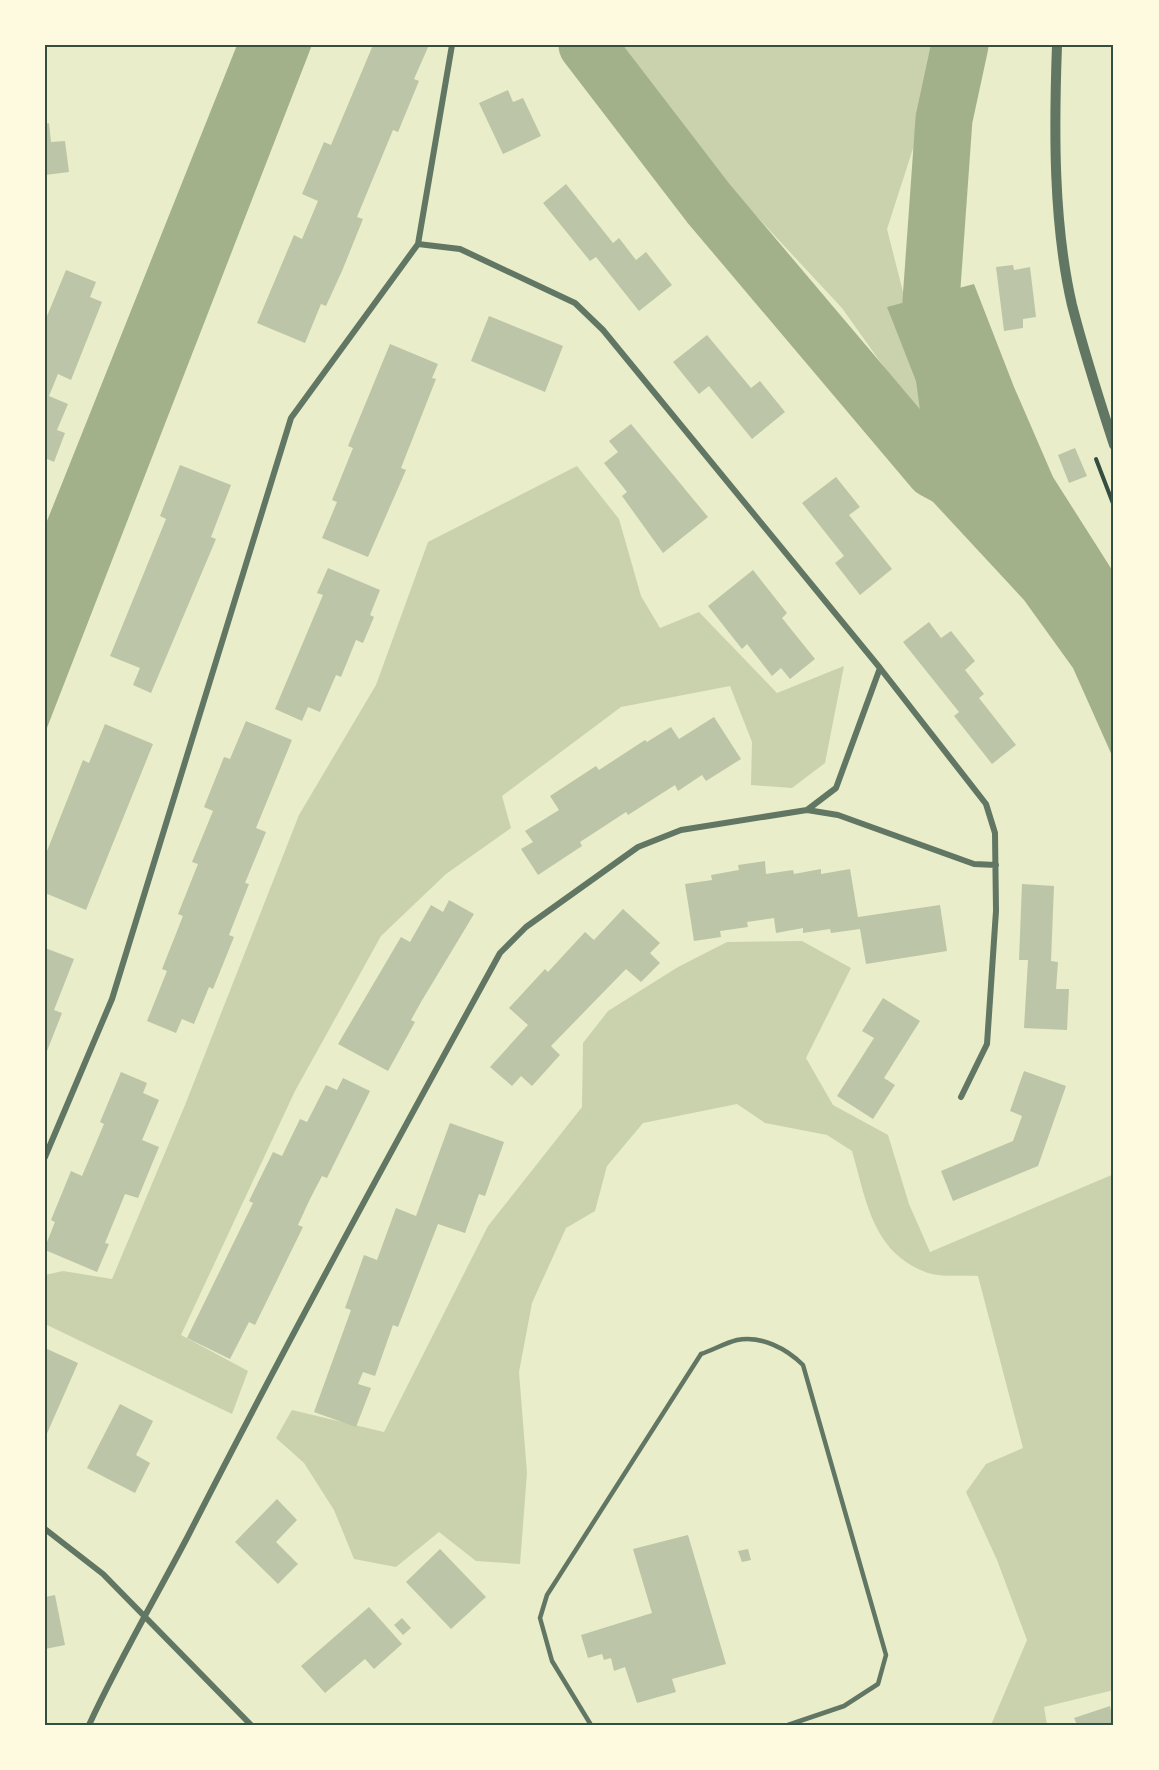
<svg xmlns="http://www.w3.org/2000/svg" width="1159" height="1770" viewBox="0 0 1159 1770" font-family="'Work Sans',sans-serif">
	<style>
		.green { fill: #cad2ad }
		.water { fill: #a3b18a }
		.lines { fill: none; stroke-linecap: round; stroke-linejoin: round }
		.river { stroke: #a3b18a; stroke-width: 57 }
		.building { fill: #bcc5a7 }
		.path { stroke: #344e41; stroke-width: 4 }
		.service { stroke: #617663; stroke-width: 4.5 }
		.minor { stroke: #617663; stroke-width: 6 }
		.tertiary { stroke: #617663; stroke-width: 10 }
		.neatline { fill: none; stroke: #344e41; stroke-width: 2 }
	</style>
	<rect width="100%" height="100%" fill="#e9edc9"/>
	<path class="green" d="M 613,45 L 940,45 L 921,124 L 887,229 L 919,355 L 926,426 L 842,308 L 721,178 L 620,59 Z
		M 577,466 L 619,519 L 641,596 L 660,628 L 699,612 L 777,693 L 844,666 L 825,763 L 792,788 L 751,785 L 752,742 L 730,686 L 621,707 L 502,796 L 511,828 L 446,874 L 381,936 L 295,1091 L 181,1335 L 248,1371 L 232,1414 L 45,1324 L 45,1275 L 63,1271 L 112,1279 L 185,1105 L 299,815 L 376,685 L 428,542 Z
		M 802,941 L 851,968 L 806,1058 L 833,1105 L 888,1135 L 909,1204 L 930,1252 L 1114,1174 L 1114,1690 L 1044,1707 L 1047,1725 L 991,1725 L 1027,1640 L 997,1560 L 966,1492 L 986,1464 L 1023,1448 L 978,1276 C 962,1275 937,1278 923,1271 C 872,1250 866,1199 852,1151 L 827,1135 L 765,1123 L 737,1104 L 643,1123 L 607,1166 L 595,1211 L 566,1228 L 532,1303 L 519,1372 L 527,1473 L 520,1564 L 476,1561 L 439,1532 L 396,1567 L 354,1559 L 334,1510 L 304,1463 L 276,1438 L 292,1410 L 384,1432 L 488,1226 L 582,1107 L 583,1043 L 608,1011 L 678,967 L 727,942 Z"/>
	<path class="water" d="M 237,45 L 312,45 L 45,733 L 45,526 Z
		M 974,284 L 1014,387 L 1053,477 L 1114,573 L 1114,760 L 1073,668 L 1024,600 L 883,448 L 914,420 L 922,425 L 916,381 L 887,307 Z"/>
	<g class="lines">
		<path class="river" d="M 587,45 L 709,204 L 934,470 L 960,484
			M 960,367 L 931,301 L 944,119 L 960,45"/>
	</g>
	<path class="building" d="M 373,45 L 429,45 L 414,79 L 419,81 L 398,132 L 393,130 L 357,217 L 363,219 L 342,271 L 326,306 L 321,304 L 305,343 L 257,323 L 294,235 L 302,239 L 318,201 L 302,194 L 324,142 L 331,145 Z
		M 508,90 L 513,102 L 523,98 L 541,136 L 503,154 L 479,103 Z
		M 49,123 L 51,142 L 65,141 L 69,172 L 45,175 L 45,124 Z
		M 566,184 L 613,243 L 619,238 L 636,260 L 646,252 L 672,285 L 639,311 L 596,257 L 590,261 L 543,203 Z
		M 1013,265 L 1014,270 L 1030,267 L 1036,317 L 1023,319 L 1023,328 L 1004,331 L 996,267 Z
		M 66,270 L 96,282 L 90,297 L 102,302 L 71,380 L 58,374 L 49,396 L 68,404 L 57,430 L 65,433 L 54,462 L 45,458 L 45,321 Z
		M 489,316 L 563,346 L 545,392 L 471,361 Z
		M 707,335 L 751,388 L 760,381 L 785,412 L 752,439 L 709,386 L 699,394 L 673,362 Z
		M 390,344 L 438,364 L 432,378 L 436,379 L 401,468 L 406,470 L 368,557 L 322,538 L 337,502 L 332,500 L 353,448 L 348,446 Z
		M 631,424 L 708,517 L 663,553 L 622,496 L 627,492 L 604,463 L 618,452 L 609,441 Z
		M 1075,448 L 1087,476 L 1069,483 L 1058,455 Z
		M 180,465 L 231,485 L 211,537 L 216,539 L 151,693 L 133,685 L 140,668 L 110,656 L 166,519 L 160,516 Z
		M 836,477 L 860,507 L 849,515 L 892,569 L 860,595 L 835,563 L 844,556 L 802,503 Z
		M 328,568 L 380,590 L 370,615 L 374,617 L 363,643 L 356,640 L 341,677 L 336,675 L 320,712 L 308,707 L 302,721 L 275,709 L 323,595 L 317,593 Z
		M 753,570 L 787,613 L 782,618 L 815,659 L 790,679 L 781,668 L 772,676 L 747,644 L 742,649 L 708,606 Z
		M 929,622 L 941,638 L 951,631 L 975,661 L 965,670 L 984,694 L 979,698 L 1016,745 L 992,764 L 954,716 L 959,712 L 903,642 Z
		M 714,717 L 741,759 L 706,781 L 702,775 L 678,791 L 675,785 L 628,815 L 626,812 L 580,842 L 582,846 L 538,875 L 521,849 L 533,842 L 525,831 L 559,810 L 550,796 L 596,766 L 599,770 L 645,740 L 647,742 L 671,727 L 679,739 Z
		M 246,721 L 292,740 L 256,828 L 266,832 L 245,883 L 249,884 L 229,935 L 234,937 L 213,989 L 209,987 L 194,1024 L 182,1019 L 176,1033 L 147,1021 L 167,971 L 162,969 L 183,916 L 178,914 L 198,864 L 192,862 L 213,811 L 204,807 L 224,757 L 230,759 Z
		M 105,724 L 153,744 L 86,910 L 45,893 L 45,856 L 83,760 L 89,763 Z
		M 765,861 L 766,874 L 793,870 L 794,874 L 821,869 L 821,874 L 850,869 L 858,917 L 940,905 L 947,951 L 866,964 L 860,929 L 831,933 L 830,929 L 803,933 L 803,928 L 776,933 L 774,918 L 747,922 L 748,927 L 720,931 L 721,937 L 694,941 L 685,884 L 712,880 L 711,875 L 739,870 L 738,865 Z
		M 1022,884 L 1054,886 L 1051,961 L 1058,962 L 1056,989 L 1069,989 L 1067,1030 L 1024,1028 L 1028,960 L 1019,960 Z
		M 449,900 L 474,914 L 421,1002 L 411,1020 L 415,1022 L 388,1071 L 338,1044 L 401,937 L 410,942 L 431,905 L 443,912 Z
		M 623,909 L 660,943 L 650,953 L 660,963 L 641,982 L 626,969 L 551,1046 L 560,1055 L 532,1086 L 521,1076 L 512,1086 L 490,1067 L 528,1025 L 509,1008 L 545,969 L 548,972 L 585,932 L 594,940 Z
		M 45,948 L 74,959 L 54,1010 L 62,1013 L 45,1056 Z
		M 883,998 L 920,1021 L 884,1078 L 895,1085 L 873,1119 L 837,1096 L 874,1038 L 862,1031 Z
		M 1024,1071 L 1066,1086 L 1038,1166 L 953,1201 L 941,1171 L 1013,1141 L 1022,1116 L 1010,1111 Z
		M 121,1072 L 147,1083 L 143,1093 L 159,1100 L 142,1140 L 159,1147 L 138,1198 L 125,1194 L 105,1243 L 109,1244 L 97,1272 L 45,1250 L 45,1247 L 55,1222 L 51,1220 L 71,1171 L 82,1176 L 104,1124 L 100,1122 Z
		M 343,1078 L 370,1091 L 327,1178 L 322,1176 L 310,1199 L 298,1225 L 303,1227 L 255,1325 L 249,1322 L 230,1359 L 187,1338 L 253,1203 L 249,1201 L 273,1152 L 282,1156 L 300,1119 L 307,1122 L 326,1085 L 337,1090 Z
		M 450,1123 L 504,1142 L 485,1196 L 479,1194 L 465,1233 L 438,1224 L 398,1327 L 393,1325 L 375,1376 L 363,1372 L 358,1384 L 371,1388 L 356,1427 L 314,1412 L 351,1310 L 345,1308 L 364,1255 L 377,1260 L 396,1208 L 416,1216 Z
		M 45,1348 L 78,1363 L 45,1438 Z
		M 120,1404 L 153,1421 L 136,1455 L 150,1463 L 135,1493 L 87,1468 Z
		M 277,1499 L 297,1520 L 276,1542 L 298,1564 L 278,1584 L 235,1542 Z
		M 688,1535 L 726,1664 L 672,1679 L 676,1692 L 637,1703 L 625,1667 L 614,1671 L 611,1658 L 604,1660 L 602,1654 L 588,1658 L 581,1635 L 652,1613 L 633,1549 Z
		M 440,1549 L 486,1597 L 451,1629 L 406,1582 Z
		M 748,1549 L 751,1560 L 742,1562 L 738,1551 Z
		M 55,1595 L 65,1645 L 45,1649 L 45,1597 Z
		M 369,1607 L 402,1644 L 374,1669 L 365,1659 L 325,1693 L 301,1666 Z
		M 402,1618 L 411,1628 L 403,1635 L 394,1625 Z
		M 1110,1706 L 1114,1725 L 1077,1725 L 1074,1718 Z"/>
	<g class="lines">
		<path class="path" d="M 1096,459 L 1114,506"/>
		<path class="service" d="M 591,1725 L 552,1661 L 540,1618 L 547,1595 L 701,1354 C 713,1350 725,1343 737,1340 C 761,1335 787,1349 803,1365 L 886,1655 L 878,1684 L 844,1706 L 788,1725"/>
		<path class="minor" d="M 418,244 L 460,249 L 575,303 L 603,330 L 880,668 L 986,804 L 995,833 L 996,911 L 987,1044 L 961,1097
			M 807,810 L 836,788 L 880,668
			M 45,1157 L 112,999 L 291,418 L 418,244 L 452,45
			M 45,1529 L 103,1574 L 251,1725
			M 89,1725 C 119,1660 155,1599 188,1536 C 288,1340 394,1146 500,953 L 526,927 L 638,847 L 681,830 L 807,810 L 838,815 L 974,864 L 996,865"/>
		<path class="tertiary" d="M 1057,45 C 1054,128 1053,223 1072,305 C 1084,352 1099,399 1114,445"/>
	</g>
	<rect width="1159" height="1770" fill="none" stroke="#fefae0" stroke-width="93"/>
	<rect x="46" y="46" width="1066" height="1678" class="neatline"/>
</svg>
